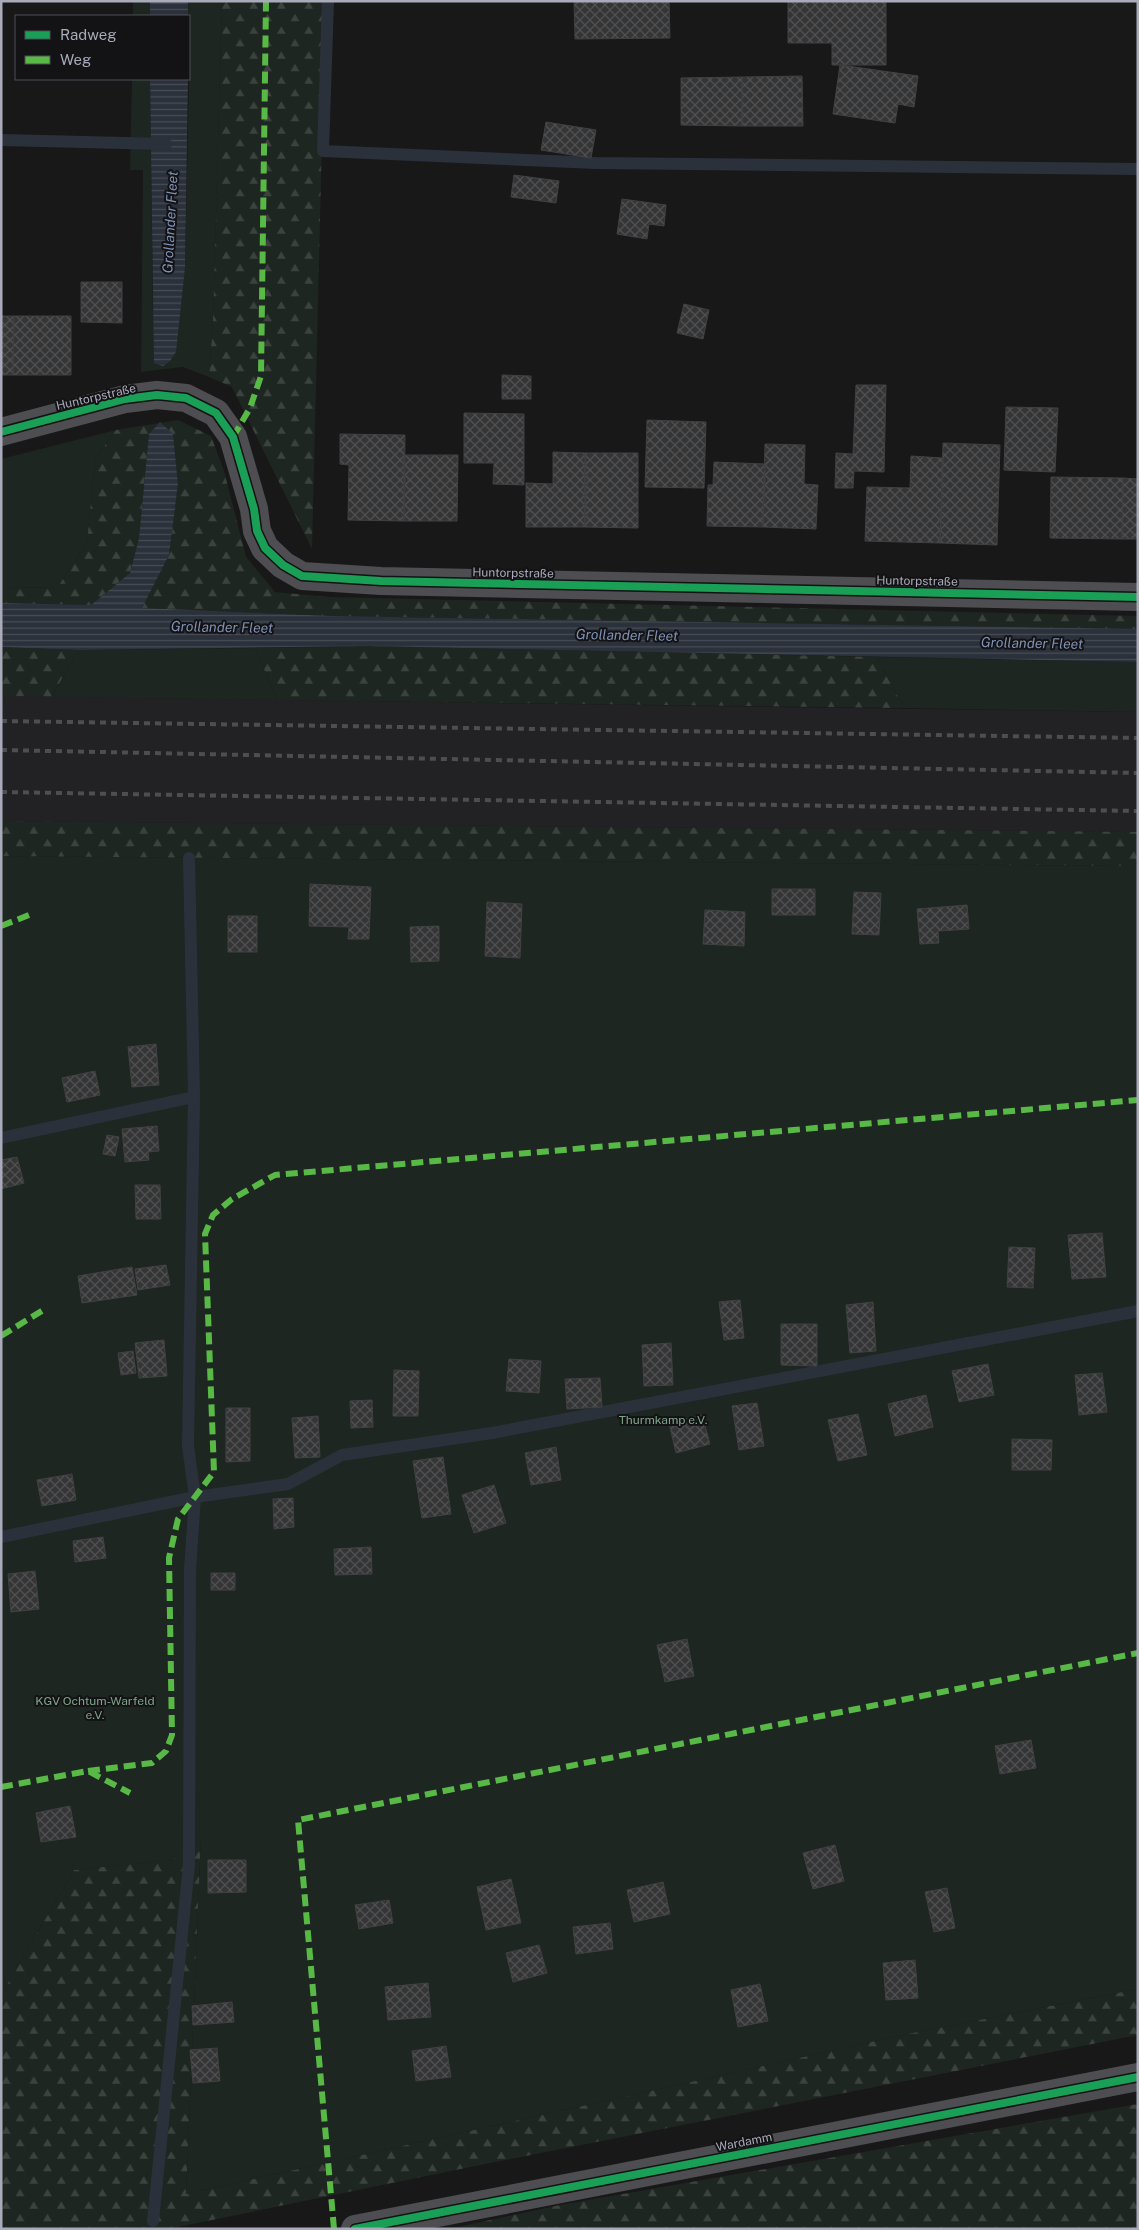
<svg xmlns="http://www.w3.org/2000/svg" width="1139" height="2230" viewBox="0 0 1139 2230" font-family="'Public Sans',sans-serif">
	<style>
		.built { fill: #222224 }
		.green { fill: #1e2621 }
		.forest { fill: url(#forest-firs) }
		.water { fill: url(#water-rules) }
		.lines { fill: none; stroke-linecap: round; stroke-linejoin: round }
		.stream { stroke: #2b313b; stroke-width: 12 }
		.building { fill: url(#building-cross-hatch); stroke: #414144 }
		.minor { stroke: #4e4e52; stroke-width: 28 }
		.rail { stroke: #4d4e51; stroke-width: 4; stroke-dasharray: 6 5; stroke-linecap: butt }
		.quiet { stroke: #58b947; stroke-width: 6; stroke-dasharray: 12 6; stroke-linecap: butt }
		.cycleway-casing { stroke: #131214; stroke-width: 11 }
		.cycleway { stroke: #1a9f57; stroke-width: 8 }
		.labels { text-anchor: middle; stroke-width: 4; stroke-linejoin: round; paint-order: stroke }
		.street-label { font-size: 12px; fill: #a9abba; stroke: #131214 }
		.park-label { font-size: 12px; fill: #7fa589; stroke: #131214 }
		.water-label { font-size: 14px; font-style: italic; fill: #7f91b5; stroke: #131214 }
	</style>
	<defs>
		<pattern id="forest-firs" width="22" height="20" patternUnits="userSpaceOnUse" patternTransform="scale(1.25)"><rect width="22" height="20" fill="#1e2621"/><path d="M5 1l3.5 6h-7zM16 11l3.5 6h-7z" fill="#3c433f"/></pattern>
		<pattern id="water-rules" width="6" height="5" patternUnits="userSpaceOnUse" patternTransform="scale(1.25)"><rect width="6" height="5" fill="#2b313b"/><path d="M0 2.5h6" fill="none" stroke="#474c55"/></pattern>
		<pattern id="building-cross-hatch" width="8" height="8" patternUnits="userSpaceOnUse" patternTransform="scale(1.25)"><rect width="8" height="8" fill="#353536"/><path d="M0 0l8 8M0 8l8-8" fill="none" stroke="#4f5051"/></pattern>
	</defs>
	<rect width="100%" height="100%" fill="#181818"/>
	<path class="built" d="M 1,696 L 1138,712 L 1138,832 L 1,821 Z"/>
	<path class="green" d="M 133,1 L 150,1 L 150,16 L 133,16 Z
		M 188,1 L 222,1 L 213,320 L 209,377 L 183,367 L 141,372 L 143,170 L 130,170 L 132,79 L 150,79 L 153,313 L 185,267 L 189,79 Z
		M 116,430 L 95,459 L 87,543 L 57,588 L 1,587 L 1,459 Z
		M 255,648 L 277,700 L 51,697 L 79,650 Z
		M 877,657 L 1138,662 L 1138,712 L 904,708 Z
		M 1,856 L 1138,866 L 1138,1989 L 907,2034 L 186,2194 L 201,1837 L 174,1860 L 74,1870 L 1,1995 Z"/>
	<path class="forest" d="M 222,1 L 328,1 L 322,137 L 312,549 L 232,387 L 209,377 L 213,320 Z
		M 178,420 L 211,436 L 224,471 L 246,557 L 275,592 L 329,597 L 1138,616 L 1138,629 L 331,616 L 142,608 L 169,555 L 178,484 L 173,434 L 149,434 L 139,538 L 130,573 L 91,605 L 1,603 L 1,587 L 57,588 L 87,543 L 95,459 L 116,430 Z
		M 369,646 L 877,657 L 904,708 L 277,700 L 255,648 Z
		M 1,647 L 79,650 L 51,697 L 1,696 Z
		M 1,821 L 1138,832 L 1138,866 L 1,856 Z
		M 201,1836 L 186,2194 L 907,2034 L 1138,1989 L 1138,2035 L 485,2164 L 168,2229 L 1,2229 L 1,1995 L 74,1870 L 173,1860 Z
		M 1138,2104 L 1138,2229 L 448,2229 L 560,2205 Z"/>
	<path class="water" d="M 150,1 L 188,1 L 188,16 L 150,16 Z
		M 150,79 L 188,79 L 185,267 L 176,352 L 170,361 L 163,366 L 154,363 Z
		M 160,422 L 173,434 L 178,484 L 169,555 L 142,608 L 331,616 L 1138,629 L 1138,662 L 369,646 L 79,650 L 1,647 L 1,603 L 91,605 L 130,573 L 139,538 L 149,434 Z"/>
	<g class="lines">
		<path class="stream" d="M 328,1 L 323,151 L 596,163 L 1138,169
			M 1,140 L 166,144
			M 1,1138 L 194,1097
			M 1,1537 L 195,1497 L 288,1484 L 342,1455 L 492,1433 L 1138,1311
			M 153,2221 L 189,1865 L 190,1570 L 195,1497 L 188,1446 L 194,1097 L 189,858"/>
	</g>
	<path class="building" d="M 574,1 L 669,1 L 670,38 L 575,39 Z
		M 788,1 L 886,1 L 886,65 L 832,65 L 832,43 L 788,43 Z
		M 840,65 L 918,76 L 914,107 L 898,104 L 895,123 L 833,114 Z
		M 802,76 L 803,126 L 742,126 L 742,77 Z
		M 742,77 L 742,126 L 681,125 L 681,78 Z
		M 546,122 L 596,130 L 591,158 L 541,150 Z
		M 514,175 L 559,181 L 556,203 L 511,197 Z
		M 622,199 L 666,205 L 664,226 L 649,224 L 647,239 L 617,234 Z
		M 81,282 L 122,282 L 122,323 L 81,322 Z
		M 684,304 L 709,310 L 703,339 L 677,333 Z
		M 1,316 L 14,316 L 13,375 L 1,375 Z
		M 14,316 L 71,316 L 71,375 L 13,375 Z
		M 502,375 L 531,376 L 531,399 L 502,399 Z
		M 856,385 L 886,385 L 884,472 L 854,471 L 853,488 L 835,488 L 836,453 L 853,454 Z
		M 1006,407 L 1058,408 L 1055,472 L 1004,470 Z
		M 464,413 L 524,414 L 524,485 L 493,484 L 494,463 L 464,463 Z
		M 647,420 L 706,422 L 704,488 L 645,487 Z
		M 340,434 L 405,435 L 404,521 L 348,520 L 349,465 L 340,464 Z
		M 943,443 L 1000,445 L 997,545 L 940,543 Z
		M 765,444 L 805,445 L 804,484 L 818,485 L 816,529 L 763,527 Z
		M 553,452 L 585,453 L 585,527 L 526,527 L 526,483 L 553,484 Z
		M 585,453 L 638,453 L 638,528 L 585,527 Z
		M 404,455 L 458,455 L 457,521 L 404,521 Z
		M 911,456 L 943,458 L 940,543 L 865,541 L 867,487 L 910,488 Z
		M 714,462 L 765,464 L 763,527 L 707,526 L 708,485 L 713,485 Z
		M 1051,477 L 1123,478 L 1122,539 L 1050,538 Z
		M 1123,478 L 1138,479 L 1138,539 L 1122,539 Z
		M 310,884 L 371,887 L 369,939 L 348,939 L 349,927 L 309,926 Z
		M 772,889 L 815,889 L 815,915 L 772,915 Z
		M 854,892 L 881,893 L 879,935 L 852,934 Z
		M 487,902 L 522,904 L 520,958 L 485,956 Z
		M 967,905 L 969,929 L 938,931 L 939,943 L 920,944 L 917,909 Z
		M 705,910 L 745,912 L 744,946 L 703,944 Z
		M 228,916 L 257,916 L 257,952 L 228,952 Z
		M 439,926 L 439,961 L 411,962 L 410,927 Z
		M 156,1044 L 159,1085 L 132,1087 L 128,1047 Z
		M 95,1071 L 100,1095 L 67,1102 L 62,1078 Z
		M 157,1126 L 159,1151 L 148,1152 L 149,1160 L 125,1162 L 122,1129 Z
		M 107,1135 L 119,1137 L 115,1156 L 103,1154 Z
		M 17,1157 L 24,1183 L 1,1189 L 1,1160 Z
		M 135,1185 L 160,1185 L 161,1219 L 136,1219 Z
		M 1102,1233 L 1106,1277 L 1072,1279 L 1068,1235 Z
		M 1009,1247 L 1035,1248 L 1033,1288 L 1007,1287 Z
		M 166,1265 L 170,1285 L 138,1290 L 135,1269 Z
		M 132,1267 L 137,1295 L 82,1303 L 78,1276 Z
		M 740,1300 L 744,1338 L 724,1340 L 719,1302 Z
		M 873,1302 L 876,1351 L 850,1353 L 846,1305 Z
		M 781,1324 L 817,1324 L 817,1366 L 781,1365 Z
		M 164,1340 L 167,1376 L 139,1378 L 135,1343 Z
		M 671,1343 L 673,1385 L 644,1386 L 642,1345 Z
		M 133,1351 L 136,1373 L 121,1375 L 118,1353 Z
		M 509,1359 L 541,1361 L 539,1393 L 506,1391 Z
		M 988,1364 L 994,1395 L 959,1402 L 952,1371 Z
		M 394,1370 L 419,1371 L 418,1416 L 393,1416 Z
		M 1102,1373 L 1107,1412 L 1079,1415 L 1075,1375 Z
		M 600,1378 L 602,1407 L 567,1409 L 565,1379 Z
		M 926,1395 L 933,1427 L 895,1436 L 888,1404 Z
		M 372,1400 L 373,1427 L 351,1428 L 350,1401 Z
		M 757,1403 L 764,1446 L 739,1450 L 732,1406 Z
		M 226,1408 L 250,1408 L 250,1461 L 226,1462 Z
		M 858,1414 L 867,1455 L 838,1461 L 828,1420 Z
		M 702,1415 L 710,1444 L 676,1453 L 669,1423 Z
		M 318,1416 L 320,1457 L 295,1458 L 292,1418 Z
		M 1012,1439 L 1052,1440 L 1051,1470 L 1012,1470 Z
		M 556,1447 L 561,1480 L 531,1485 L 525,1453 Z
		M 443,1457 L 451,1514 L 422,1518 L 413,1461 Z
		M 72,1474 L 76,1500 L 42,1506 L 37,1480 Z
		M 494,1485 L 506,1523 L 474,1533 L 462,1495 Z
		M 293,1498 L 294,1527 L 274,1529 L 273,1499 Z
		M 103,1537 L 106,1558 L 75,1562 L 73,1541 Z
		M 371,1547 L 372,1574 L 335,1575 L 334,1549 Z
		M 35,1571 L 39,1609 L 11,1612 L 8,1574 Z
		M 211,1573 L 235,1573 L 235,1590 L 211,1590 Z
		M 687,1639 L 694,1676 L 665,1682 L 657,1645 Z
		M 1031,1740 L 1036,1768 L 1000,1774 L 995,1746 Z
		M 70,1806 L 76,1837 L 41,1842 L 36,1813 Z
		M 835,1845 L 844,1881 L 813,1889 L 803,1853 Z
		M 208,1860 L 246,1860 L 246,1892 L 208,1893 Z
		M 511,1879 L 521,1923 L 486,1930 L 477,1887 Z
		M 663,1882 L 670,1914 L 634,1922 L 627,1890 Z
		M 947,1888 L 955,1928 L 934,1932 L 925,1892 Z
		M 389,1900 L 393,1923 L 359,1929 L 355,1905 Z
		M 610,1923 L 613,1949 L 576,1954 L 573,1927 Z
		M 539,1945 L 547,1973 L 513,1982 L 506,1953 Z
		M 915,1960 L 918,1998 L 886,2000 L 883,1963 Z
		M 428,1983 L 431,2017 L 388,2020 L 385,1987 Z
		M 760,1984 L 768,2021 L 738,2027 L 731,1990 Z
		M 232,2002 L 234,2022 L 193,2025 L 192,2006 Z
		M 446,2046 L 451,2077 L 416,2081 L 412,2051 Z
		M 217,2048 L 220,2081 L 193,2083 L 190,2050 Z"/>
	<g class="lines">
		<path class="minor" d="M 1,432 L 125,399 L 157,395 L 186,398 L 216,413 L 233,437 L 254,509 L 257,531 L 265,548 L 283,565 L 302,576 L 381,581 L 1138,597
			M 355,2229 L 1138,2077"/>
		<path class="rail" d="M 1,721 L 1138,738
			M 1,750 L 1138,773
			M 1,792 L 1138,811"/>
		<path class="quiet" d="M 233,437 L 250,408 L 261,376 L 266,1
			M 1,926 L 29,915
			M 1,1336 L 45,1309
			M 88,1771 L 152,1763 L 166,1751 L 172,1735 L 169,1558 L 178,1519 L 214,1472 L 205,1234 L 213,1215 L 232,1199 L 275,1175 L 1138,1100
			M 1,1787 L 88,1771 L 130,1793
			M 334,2229 L 298,1820 L 1138,1653"/>
		<defs>
			<path id="cycleway" d="M 1,432 L 125,399 L 157,395 L 186,398 L 216,413 L 233,437 L 254,509 L 257,531 L 265,548 L 283,565 L 302,576 L 381,581 L 1138,597
				M 355,2229 L 1138,2077"/>
		</defs>
		<use href="#cycleway" class="cycleway-casing"/>
		<use href="#cycleway" class="cycleway"/>
	</g>
	<g class="labels">
		<g class="street-label">
			<text transform="translate(96 397) rotate(-13)" y="4">Huntorpstraße</text>
			<text transform="translate(513 573) rotate(1)" y="4">Huntorpstraße</text>
			<text transform="translate(917 581) rotate(1)" y="4">Huntorpstraße</text>
			<text transform="translate(744 2142) rotate(-11)" y="4">Wardamm</text>
		</g>
		<g class="park-label">
			<text x="663" y="1424">Thurmkamp e.V.</text>
			<text x="95" y="1705">KGV Ochtum-Warfeld<tspan x="95" dy="14">e.V.</tspan></text>
		</g>
		<g class="water-label">
			<text transform="translate(170 222) rotate(-87)" y="5">Grollander Fleet</text>
			<text transform="translate(222 627) rotate(1)" y="5">Grollander Fleet</text>
			<text transform="translate(627 635) rotate(1)" y="5">Grollander Fleet</text>
			<text transform="translate(1032 643) rotate(1)" y="5">Grollander Fleet</text>
		</g>
	</g>
	<rect width="1139" height="2230" fill="none" stroke="#a9abba" stroke-width="5"/>
	<rect x="15" y="15" width="175" height="65" fill="#131214" stroke="#4f4f56"/>
	<rect x="25" y="31" width="25" height="8" fill="#1a9f57" stroke="#4f4f56"/>
	<text x="60" y="40" font-size="15" fill="#a9abba">Radweg</text>
	<rect x="25" y="56" width="25" height="8" fill="#58b947" stroke="#4f4f56"/>
	<text x="60" y="65" font-size="15" fill="#a9abba">Weg</text>
</svg>
